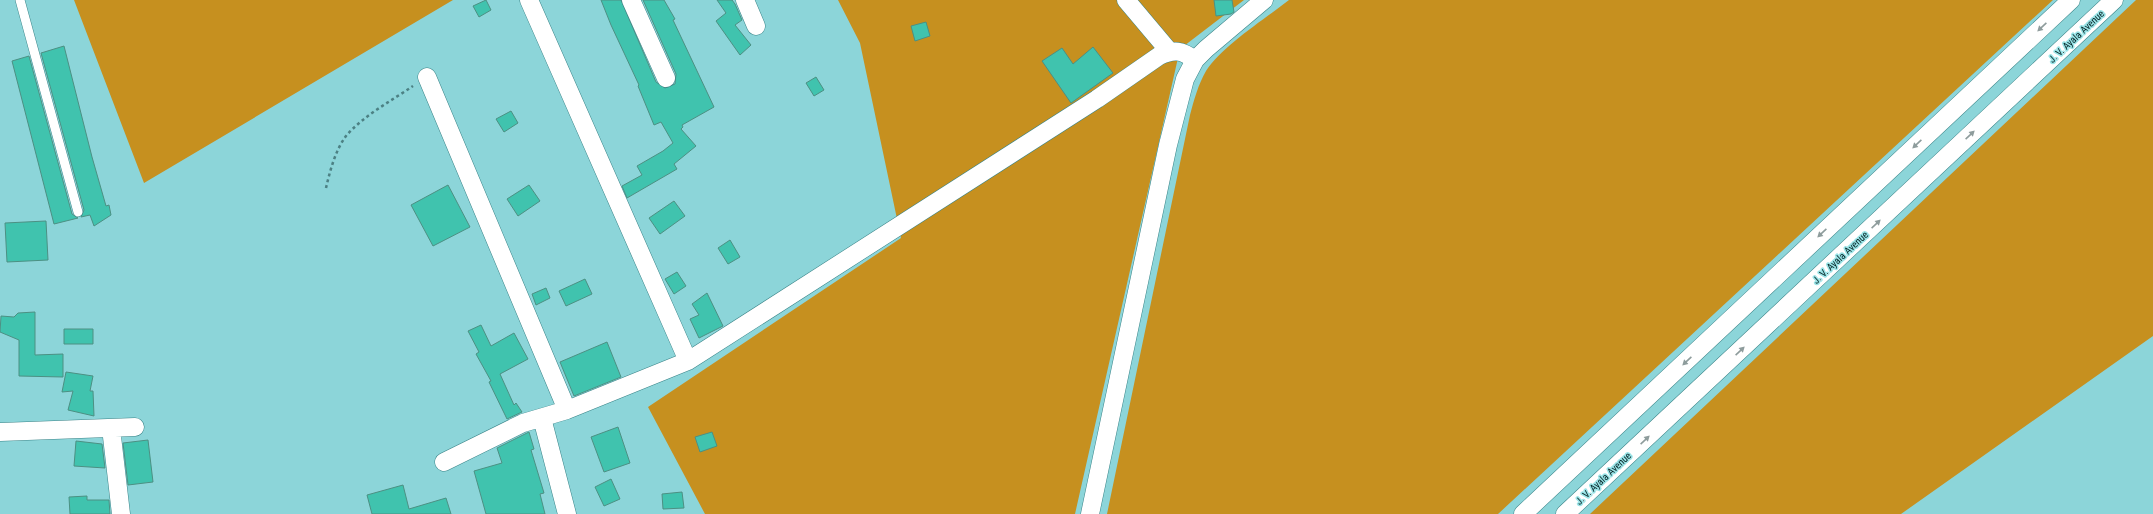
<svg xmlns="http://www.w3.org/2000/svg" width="2153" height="514" viewBox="0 0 2153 514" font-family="'Roboto Condensed',sans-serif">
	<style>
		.green { fill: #c6901f }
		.building { fill: #40c3ae; stroke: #4c9083 }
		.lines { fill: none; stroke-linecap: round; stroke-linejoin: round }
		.lane-casing { stroke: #3a8488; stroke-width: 10 }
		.street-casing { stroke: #3a8488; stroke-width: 19 }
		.path { stroke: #4c8184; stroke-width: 2.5; stroke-dasharray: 3 3; stroke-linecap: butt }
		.lane { stroke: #fff; stroke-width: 9 }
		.street { stroke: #fff; stroke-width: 18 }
		.oneway { fill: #8e9c9c }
		.labels { text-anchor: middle; stroke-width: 3; stroke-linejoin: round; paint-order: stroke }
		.street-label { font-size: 10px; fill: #032224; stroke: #99e3e6 }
	</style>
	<rect width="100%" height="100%" fill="#8cd5d9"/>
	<path class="green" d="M 74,0 L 453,0 L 144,183 Z
		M 838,0 L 1244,0 L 1180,49 L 1075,514 L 705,514 L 648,407 L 901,238 L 860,43 Z
		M 1289,0 L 2053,0 L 1498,514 L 1107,514 L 1190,115 C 1194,100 1198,85 1206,71 C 1222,46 1265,19 1289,0 Z
		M 2136,0 L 2153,0 L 2153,336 L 1901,514 L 1590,514 Z"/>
	<path class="building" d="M 486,0 L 491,10 L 479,17 L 473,6 Z
		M 601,0 L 621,0 L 656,82 L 665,88 L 675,84 L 676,74 L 643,0 L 664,0 L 675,19 L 673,20 L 714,107 L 682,125 L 683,127 L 681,129 L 696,146 L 674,164 L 677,169 L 627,198 L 622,186 L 642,175 L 637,166 L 663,151 L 673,143 L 661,122 L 654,125 L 638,86 L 639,85 L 611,25 Z
		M 717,0 L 732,0 L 735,4 L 742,20 L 735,25 L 751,45 L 740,55 L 716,21 L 726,13 Z
		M 1214,0 L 1232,0 L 1234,12 L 1231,14 L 1216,16 Z
		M 926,22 L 930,36 L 915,41 L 911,26 Z
		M 64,46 L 92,157 L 106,206 L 109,205 L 111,215 L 94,226 L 90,215 L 81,217 L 84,210 L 41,53 Z
		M 1093,47 L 1113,73 L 1071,103 L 1042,61 L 1062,48 L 1073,64 Z
		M 29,56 L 72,214 L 78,218 L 54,224 L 12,61 Z
		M 816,77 L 824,90 L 814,96 L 806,83 Z
		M 511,111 L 518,123 L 504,132 L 496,119 Z
		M 448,185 L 470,227 L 433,246 L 411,205 Z
		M 529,185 L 540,201 L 518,216 L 507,199 Z
		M 674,201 L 685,216 L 660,234 L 649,218 Z
		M 46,221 L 48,260 L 7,262 L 5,223 Z
		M 730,240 L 740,257 L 728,264 L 718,248 Z
		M 677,272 L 686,286 L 674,294 L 665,279 Z
		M 585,279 L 592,294 L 566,306 L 559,291 Z
		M 546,288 L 550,298 L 536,305 L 532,294 Z
		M 707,293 L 723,326 L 699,338 L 690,319 L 699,315 L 692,304 Z
		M 35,312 L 35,355 L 63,354 L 63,377 L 19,376 L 19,340 L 0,332 L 1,316 L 14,317 L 18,313 Z
		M 481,325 L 491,346 L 514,333 L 528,359 L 500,374 L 514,405 L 516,403 L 522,412 L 507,419 L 489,382 L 491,381 L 476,354 L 479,352 L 468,331 Z
		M 64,329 L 93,329 L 93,344 L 64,344 Z
		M 607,342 L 621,377 L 574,396 L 560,362 Z
		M 66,372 L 93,376 L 90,391 L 93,391 L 94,416 L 68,410 L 73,391 L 62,392 Z
		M 618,427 L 630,463 L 604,472 L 591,437 Z
		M 529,432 L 534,449 L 531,450 L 544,493 L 540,494 L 545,514 L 486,514 L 474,471 L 502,463 L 497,448 Z
		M 712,432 L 717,446 L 700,452 L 695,437 Z
		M 148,440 L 153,482 L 128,485 L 123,443 Z
		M 76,441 L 102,444 L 105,468 L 74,466 Z
		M 611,479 L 620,499 L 604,506 L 595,487 Z
		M 403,485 L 409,509 L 446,498 L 451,514 L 372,514 L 367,495 Z
		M 682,492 L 684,508 L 663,509 L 662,494 Z
		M 87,496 L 87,500 L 109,500 L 110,514 L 70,514 L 69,497 Z"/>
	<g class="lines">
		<defs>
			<path id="lane" d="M 20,0 L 78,212"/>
			<path id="street" d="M 529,0 L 688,361
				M 631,0 L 666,78
				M 745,0 L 756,26
				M 1126,0 L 1169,51
				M 427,77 L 567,410
				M 542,418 L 567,514
				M 111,428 L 121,514
				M 0,432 L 135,427
				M 444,462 L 523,423 L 567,410 L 688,361 L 1097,99 L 1159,56 C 1174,49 1182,50 1195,60
				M 1090,514 L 1168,145 L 1185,79 L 1195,60 L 1206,49 L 1264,0
				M 1523,514 L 2071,0
				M 1565,514 L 2114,0"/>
		</defs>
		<use href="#lane" class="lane-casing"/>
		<use href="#street" class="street-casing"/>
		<path class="path" d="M 326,188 C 330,171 335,151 346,136 C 363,116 391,101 413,86"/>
		<use href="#lane" class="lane"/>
		<use href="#street" class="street"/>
	</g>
	<defs><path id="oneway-solid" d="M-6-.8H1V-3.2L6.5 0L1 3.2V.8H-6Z"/></defs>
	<g class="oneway">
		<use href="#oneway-solid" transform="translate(2042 27) rotate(137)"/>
		<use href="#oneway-solid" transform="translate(1970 135) rotate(-43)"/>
		<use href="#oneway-solid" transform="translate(1917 144) rotate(137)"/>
		<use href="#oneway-solid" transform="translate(1876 224) rotate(-43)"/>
		<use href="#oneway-solid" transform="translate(1822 233) rotate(137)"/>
		<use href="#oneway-solid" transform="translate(1740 351) rotate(-43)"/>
		<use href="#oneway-solid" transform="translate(1687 361) rotate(137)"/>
		<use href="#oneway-solid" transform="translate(1645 440) rotate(-43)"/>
	</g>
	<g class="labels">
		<g class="street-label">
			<text transform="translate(2076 36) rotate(-43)" y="4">J. V. Ayala Avenue</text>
			<text transform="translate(1840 257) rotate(-43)" y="4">J. V. Ayala Avenue</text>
			<text transform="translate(1603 478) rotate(-43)" y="4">J. V. Ayala Avenue</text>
		</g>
	</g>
</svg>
